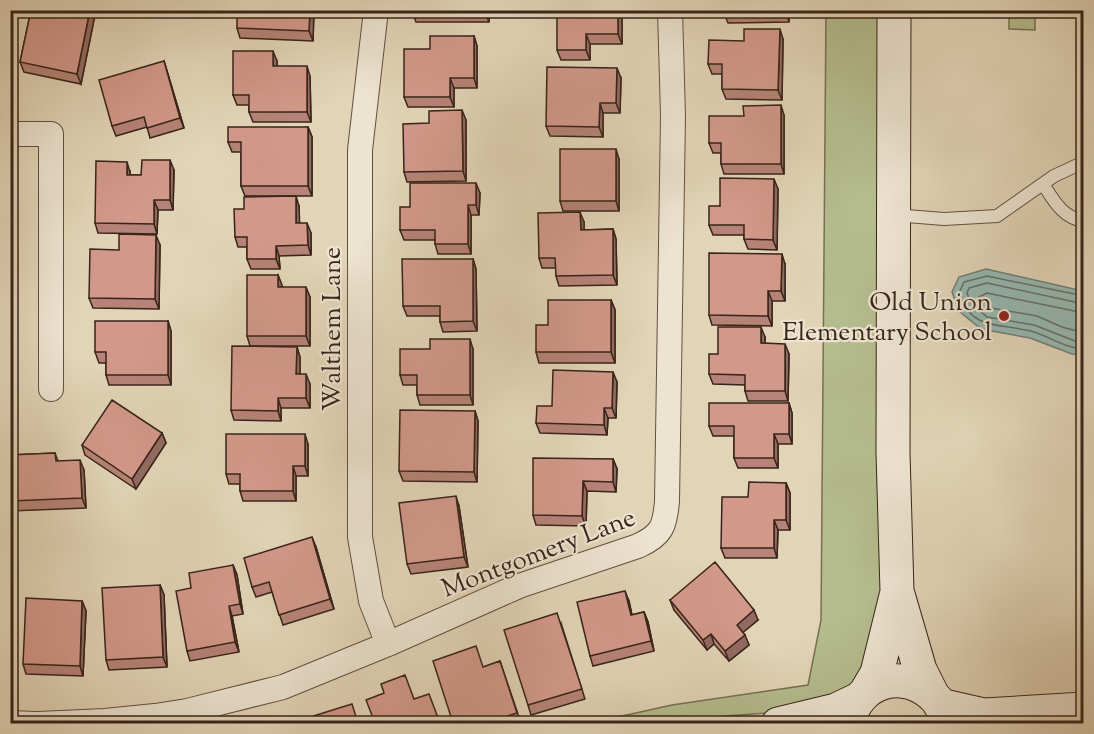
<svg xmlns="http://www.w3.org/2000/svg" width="1094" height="734" viewBox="0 0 1094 734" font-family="'Sorts Mill Goudy',serif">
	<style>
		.green { fill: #b4bc8d; stroke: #767053; stroke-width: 1.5 }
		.water { fill: #95b8b2; stroke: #707d75; stroke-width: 1.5 }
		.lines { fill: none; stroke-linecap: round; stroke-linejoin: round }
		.shore { stroke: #666e66; stroke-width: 1.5 }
		.service-casing { stroke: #625040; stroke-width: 14 }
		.minor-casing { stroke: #625040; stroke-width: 26 }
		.secondary-casing { stroke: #382419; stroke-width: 35 }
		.service { stroke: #ece3d0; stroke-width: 12 }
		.minor { stroke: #ece3d0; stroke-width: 24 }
		.secondary { stroke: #ece3d0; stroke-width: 33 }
		.wall { fill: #b58377; stroke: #382419; stroke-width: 1.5 }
		.shaded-wall { fill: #936a61; stroke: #382419; stroke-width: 1.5 }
		.building { fill: #d2988a; stroke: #382419; stroke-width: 1.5 }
		.poi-dot { fill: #8f2418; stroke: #ece3d0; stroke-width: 2 }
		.labels { text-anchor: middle; stroke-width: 4.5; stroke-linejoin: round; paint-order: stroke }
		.poi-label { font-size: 26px; fill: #382419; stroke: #ece3d0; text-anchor: end }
		.street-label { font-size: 26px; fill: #382419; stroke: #ece3d0 }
	</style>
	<rect width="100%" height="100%" fill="#e2d4b7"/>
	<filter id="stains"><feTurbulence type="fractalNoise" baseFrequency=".00333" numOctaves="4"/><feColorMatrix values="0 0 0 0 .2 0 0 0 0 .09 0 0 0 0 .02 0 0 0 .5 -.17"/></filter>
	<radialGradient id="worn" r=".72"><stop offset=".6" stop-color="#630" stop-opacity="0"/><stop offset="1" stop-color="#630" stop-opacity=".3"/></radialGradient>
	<path class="green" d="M 826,11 L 886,11 L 882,623 L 852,692 L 811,710 L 724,716 L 696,723 L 602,724 L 613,718 L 672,705 L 808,685 L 821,620 Z
		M 1009,11 L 1035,11 L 1035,30 L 1009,29 Z"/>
	<path class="water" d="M 986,269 L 1083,291 L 1083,355 L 1072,354 L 1030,338 L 981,329 L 959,311 L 952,292 L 959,277 Z"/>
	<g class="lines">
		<path class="shore" d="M 1084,296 L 987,276 L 964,282 L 959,293 C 971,331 999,323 1031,331 C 1049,336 1064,348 1084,349
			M 1084,304 L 987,283 L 969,288 L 967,293 L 971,303 L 987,317 L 1034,325 L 1075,341 L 1084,342
			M 1084,313 L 987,293 L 979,297 L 991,308 L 1037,316 L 1062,327 L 1084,333"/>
		<defs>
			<path id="service" d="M 1043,184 C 1054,201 1063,218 1084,221
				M 894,215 L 944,219 L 997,216 L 1054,176 L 1084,162"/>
			<path id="minor" d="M 376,10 L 360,150 L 360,537 L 371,601 L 388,644
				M 10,134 L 51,134 L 51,389
				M 10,723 L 36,724
				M 38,724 L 105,721 L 155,716 L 187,711 L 283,687 L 388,644 L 519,586 L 638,546 C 662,535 665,526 667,501 L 673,116 L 670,10"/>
			<path id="secondary" d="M 894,10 L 893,453 L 897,591 L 920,670 L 932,694
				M 867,690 L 877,673 L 896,596
				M 940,705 L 984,715 L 1084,709
				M 778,724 L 836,710 L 857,700
				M 848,724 C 857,679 907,666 937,700"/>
		</defs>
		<use href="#service" class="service-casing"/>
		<use href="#minor" class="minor-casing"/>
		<use href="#secondary" class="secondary-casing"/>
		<use href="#service" class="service"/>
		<use href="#minor" class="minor"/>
		<use href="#secondary" class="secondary"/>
	</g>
	<path class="wall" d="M 31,10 L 96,10 L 81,84 L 24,72 L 20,62 Z
		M 314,10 L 313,41 L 240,38 L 237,28 Z
		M 489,10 L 489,22 L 416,22 L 412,12 Z
		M 622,10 L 622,44 L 590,44 L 590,60 L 561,60 L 557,50 Z
		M 789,10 L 789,22 L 728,23 L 724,13 Z
		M 474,36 L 477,46 L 477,88 L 454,88 L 454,107 L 408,107 L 404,97 L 430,49 Z
		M 783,39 L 782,100 L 726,99 L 722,89 L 722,74 L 712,74 L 708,64 Z
		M 164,61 L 184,128 L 150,138 L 147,127 L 116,136 L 112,126 Z
		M 277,61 L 277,66 L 310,76 L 311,122 L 253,122 L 249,112 L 249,105 L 237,105 L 233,95 Z
		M 621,78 L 620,113 L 603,113 L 603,137 L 550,136 L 546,126 Z
		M 784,115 L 784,174 L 724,174 L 721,164 L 721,153 L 713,153 L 709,143 Z
		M 466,120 L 466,181 L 407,182 L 404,172 L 429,123 Z
		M 308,127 L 312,137 L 312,196 L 245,196 L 241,186 L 241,152 L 232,152 L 228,142 Z
		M 619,159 L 619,211 L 563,211 L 560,201 Z
		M 174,170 L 173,210 L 158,210 L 157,234 L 98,233 L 95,223 L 130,172 L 130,175 L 141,175 Z
		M 778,189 L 777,250 L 748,249 L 744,239 L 744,235 L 713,235 L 709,225 L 720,206 Z
		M 480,193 L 479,215 L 471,215 L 471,254 L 438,254 L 435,244 L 435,240 L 404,240 L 400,230 L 410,207 Z
		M 299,206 L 299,223 L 311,233 L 311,255 L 279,256 L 280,269 L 251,269 L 247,259 L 247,247 L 238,247 L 235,237 Z
		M 584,222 L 584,230 L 613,229 L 616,239 L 617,285 L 559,286 L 556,276 L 556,268 L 542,268 L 539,258 Z
		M 160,245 L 159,309 L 93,308 L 89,298 Z
		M 473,259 L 476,269 L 477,331 L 443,332 L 440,322 L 440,316 L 407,316 L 403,306 Z
		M 785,264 L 785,301 L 772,301 L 772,326 L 712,325 L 709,315 Z
		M 278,275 L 282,287 L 310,297 L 310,346 L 250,346 L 247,336 Z
		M 611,300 L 615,310 L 615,363 L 539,363 L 536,352 L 548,325 Z
		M 168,321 L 171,331 L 171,385 L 109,385 L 106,375 L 106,363 L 99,363 L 95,352 Z
		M 765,337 L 765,343 L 789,354 L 788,401 L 748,401 L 745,391 L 745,385 L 713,384 L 709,374 L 718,354 Z
		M 297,347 L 300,357 L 300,374 L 310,384 L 310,408 L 281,408 L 281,421 L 234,420 L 231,410 Z
		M 473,349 L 473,405 L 420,405 L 417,395 L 417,385 L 403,385 L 400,375 Z
		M 617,382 L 616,418 L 608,418 L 607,435 L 540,433 L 536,423 L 552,406 Z
		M 789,403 L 792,413 L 792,444 L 778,444 L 778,468 L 738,468 L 734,458 L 734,436 L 713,436 L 709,426 Z
		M 475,411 L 478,421 L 477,482 L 403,481 L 399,471 Z
		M 162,433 L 166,443 L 136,489 L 85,455 L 82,445 Z
		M 308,444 L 308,476 L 296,476 L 296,501 L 243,501 L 240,491 L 240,484 L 229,484 L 226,474 Z
		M 55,453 L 58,461 L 84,470 L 86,508 L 10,511 L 10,455 Z
		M 613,459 L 617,469 L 616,492 L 587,491 L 586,526 L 536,525 L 533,515 Z
		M 786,483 L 790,493 L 790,530 L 778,530 L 777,558 L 725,558 L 721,548 L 748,497 Z
		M 459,506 L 468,567 L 411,574 L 407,564 Z
		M 316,547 L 334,609 L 283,625 L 272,592 L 256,597 L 252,587 Z
		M 233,565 L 237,575 L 243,614 L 232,616 L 239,652 L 190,661 L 187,651 L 191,588 Z
		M 160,585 L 164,595 L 167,667 L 109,670 L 106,660 Z
		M 10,593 L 15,603 L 15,677 L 10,677 Z
		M 670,600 L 758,620 L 743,632 L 749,645 L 729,661 L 714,644 L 707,650 L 674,610 Z
		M 82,601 L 86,611 L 83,676 L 26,674 L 23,664 Z
		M 629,601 L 632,615 L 644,612 L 648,622 L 654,651 L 593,666 L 590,656 Z
		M 561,623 L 585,699 L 531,715 L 528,705 Z
		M 500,661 L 521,723 L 453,723 L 483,667 Z"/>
	<path class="shaded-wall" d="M 90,10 L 96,10 L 81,84 L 77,74 Z
		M 310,10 L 314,10 L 313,41 L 309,31 Z
		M 485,10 L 489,10 L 489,22 L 485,12 Z
		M 618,10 L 622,10 L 622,44 L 618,34 Z
		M 786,10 L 789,10 L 789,22 L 786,12 Z
		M 780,29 L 783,39 L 782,100 L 778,90 Z
		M 586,34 L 590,44 L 590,60 L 586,50 Z
		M 474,36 L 477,46 L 477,88 L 474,78 Z
		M 273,51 L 277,61 L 277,76 L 273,66 Z
		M 164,61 L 167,71 L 184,128 L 180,118 Z
		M 307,66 L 310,76 L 311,122 L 307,112 Z
		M 617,68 L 621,78 L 620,113 L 616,103 Z
		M 450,78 L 454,88 L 454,107 L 450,97 Z
		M 600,103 L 603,113 L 603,137 L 599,127 Z
		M 781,105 L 784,115 L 784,174 L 781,164 Z
		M 462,110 L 466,120 L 466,181 L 463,171 Z
		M 308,127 L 312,137 L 312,196 L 308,186 Z
		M 616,149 L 619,159 L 619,211 L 616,201 Z
		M 170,160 L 174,170 L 173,210 L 170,200 Z
		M 127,162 L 130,172 L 130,185 L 127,175 Z
		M 774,179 L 778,189 L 777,250 L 773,240 Z
		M 476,183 L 480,193 L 479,215 L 476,205 Z
		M 296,196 L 299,206 L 300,233 L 296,223 Z
		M 154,200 L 158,210 L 157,234 L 154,224 Z
		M 468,205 L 471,215 L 471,254 L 468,244 Z
		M 580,212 L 584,222 L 584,240 L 581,230 Z
		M 307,223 L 311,233 L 311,255 L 308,245 Z
		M 613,229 L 616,239 L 617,285 L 613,275 Z
		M 156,235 L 160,245 L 159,309 L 155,299 Z
		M 276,246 L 279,256 L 280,269 L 276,259 Z
		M 782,254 L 785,264 L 785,301 L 781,291 Z
		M 473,259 L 476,269 L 477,331 L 473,321 Z
		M 278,275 L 282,285 L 282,297 L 278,287 Z
		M 306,287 L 310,297 L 310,346 L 306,336 Z
		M 768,291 L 772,301 L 772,326 L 768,316 Z
		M 611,300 L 615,310 L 615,363 L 611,352 Z
		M 168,321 L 171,331 L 171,385 L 168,375 Z
		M 761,327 L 765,337 L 765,353 L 761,343 Z
		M 470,339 L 473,349 L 473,405 L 470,395 Z
		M 785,344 L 789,354 L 788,401 L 785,391 Z
		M 297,347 L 300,357 L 300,384 L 296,374 Z
		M 613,372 L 617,382 L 616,418 L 612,408 Z
		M 306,374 L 310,384 L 310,408 L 306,398 Z
		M 278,398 L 281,408 L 281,421 L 278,411 Z
		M 789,403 L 792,413 L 792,444 L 789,434 Z
		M 604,408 L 608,418 L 607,435 L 604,425 Z
		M 475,411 L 478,421 L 477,482 L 474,472 Z
		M 162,433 L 166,443 L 136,489 L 132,479 Z
		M 305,434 L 308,444 L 308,476 L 305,466 Z
		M 774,434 L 778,444 L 778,468 L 774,458 Z
		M 613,459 L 617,469 L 616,492 L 613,482 Z
		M 80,460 L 84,470 L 86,508 L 82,498 Z
		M 293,466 L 296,476 L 296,501 L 293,491 Z
		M 583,481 L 587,491 L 586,526 L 582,516 Z
		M 786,483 L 790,493 L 790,530 L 786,520 Z
		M 456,496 L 459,506 L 468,567 L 464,557 Z
		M 774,520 L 778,530 L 777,558 L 774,548 Z
		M 312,537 L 316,547 L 334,609 L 330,599 Z
		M 233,565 L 237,575 L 243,614 L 240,604 Z
		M 160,585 L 164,595 L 167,667 L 163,657 Z
		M 625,591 L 629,601 L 634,625 L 631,615 Z
		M 11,593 L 15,603 L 15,677 L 11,667 Z
		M 82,601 L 86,611 L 83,676 L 80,666 Z
		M 229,606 L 232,616 L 239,652 L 235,642 Z
		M 754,610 L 758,620 L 740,635 L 737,625 Z
		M 644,612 L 648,622 L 654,651 L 651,641 Z
		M 711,634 L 714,644 L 707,650 L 703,640 Z
		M 745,635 L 749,645 L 729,661 L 725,651 Z"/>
	<path class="building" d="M 31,10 L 90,10 L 77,74 L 20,62 Z
		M 237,10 L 310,10 L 309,31 L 237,28 Z
		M 412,10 L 485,10 L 485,12 L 412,12 Z
		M 557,10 L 618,10 L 618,34 L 586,34 L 586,50 L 557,50 Z
		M 724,10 L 786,10 L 786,12 L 724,13 Z
		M 744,29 L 780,29 L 778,90 L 722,89 L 722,64 L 708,64 L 709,40 L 744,41 Z
		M 430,36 L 474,36 L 474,78 L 450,78 L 450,97 L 404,97 L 404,49 L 430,49 Z
		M 233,51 L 273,51 L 273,66 L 307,66 L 307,112 L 249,112 L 249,95 L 233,95 Z
		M 164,61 L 180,118 L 147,128 L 144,117 L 112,126 L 99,80 Z
		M 547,67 L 617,68 L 616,103 L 600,103 L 599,127 L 546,126 Z
		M 781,105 L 781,164 L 721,164 L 721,143 L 709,143 L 709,116 L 744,116 L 743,106 Z
		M 462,110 L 463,171 L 404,172 L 403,124 L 429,123 L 429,111 Z
		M 228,127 L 308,127 L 308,186 L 241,186 L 241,142 L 228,142 Z
		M 560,149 L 616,149 L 616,201 L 560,201 Z
		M 142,160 L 170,160 L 170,200 L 154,200 L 154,224 L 95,223 L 96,161 L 127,162 L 127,175 L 141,175 Z
		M 720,178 L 774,179 L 773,240 L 744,239 L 744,225 L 709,225 L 709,206 L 720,206 Z
		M 410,183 L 476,183 L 476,205 L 468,205 L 468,244 L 435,244 L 435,230 L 400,230 L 400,207 L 410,207 Z
		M 296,196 L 296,223 L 307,223 L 308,245 L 276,246 L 276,259 L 247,259 L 247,237 L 235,237 L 234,209 L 244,209 L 244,197 Z
		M 580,212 L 581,230 L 613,229 L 613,275 L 556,276 L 555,258 L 539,258 L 538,213 Z
		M 119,234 L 156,235 L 155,299 L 89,298 L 90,249 L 119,250 Z
		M 709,253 L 782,254 L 781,291 L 768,291 L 768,316 L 709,315 Z
		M 402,259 L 473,259 L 473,321 L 440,322 L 440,306 L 403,306 Z
		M 247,275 L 278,275 L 278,287 L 306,287 L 306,336 L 247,336 Z
		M 548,300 L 611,300 L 611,352 L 536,352 L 536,325 L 548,325 Z
		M 95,321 L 168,321 L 168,375 L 106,375 L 106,352 L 95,352 Z
		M 718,327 L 761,327 L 761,343 L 785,344 L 785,391 L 745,391 L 745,375 L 709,374 L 709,354 L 718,354 Z
		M 430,339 L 470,339 L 470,395 L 417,395 L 417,375 L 400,375 L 400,349 L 430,349 Z
		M 232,346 L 297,347 L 296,374 L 306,374 L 306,398 L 278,398 L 278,411 L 231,410 Z
		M 553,370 L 613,372 L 612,408 L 604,408 L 604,425 L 536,423 L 537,406 L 552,406 Z
		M 112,400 L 162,433 L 132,479 L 82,445 Z
		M 709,403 L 789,403 L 789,434 L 774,434 L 774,458 L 734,458 L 734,426 L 709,426 Z
		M 400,410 L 475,411 L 474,472 L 399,471 Z
		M 226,434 L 305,434 L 305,466 L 293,466 L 293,491 L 240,491 L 240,474 L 226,474 Z
		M 55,453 L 56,461 L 80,460 L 82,498 L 10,501 L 10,455 Z
		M 533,458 L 613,459 L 613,482 L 583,481 L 582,516 L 533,515 Z
		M 749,482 L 786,483 L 786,520 L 774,520 L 774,548 L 721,548 L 722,497 L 748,497 Z
		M 456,496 L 464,557 L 407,564 L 399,503 Z
		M 312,537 L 330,599 L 279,615 L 269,582 L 252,587 L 244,558 Z
		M 715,562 L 754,610 L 737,625 L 745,635 L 725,651 L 711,634 L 703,640 L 670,600 Z
		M 233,565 L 240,604 L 229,606 L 235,642 L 187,651 L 176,591 L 191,588 L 189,573 Z
		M 160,585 L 163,657 L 106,660 L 102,588 Z
		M 625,591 L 631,615 L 644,612 L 651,641 L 590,656 L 577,602 Z
		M 10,593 L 11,593 L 11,667 L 10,667 Z
		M 26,598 L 82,601 L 80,666 L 23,664 Z
		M 557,613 L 582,689 L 528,705 L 504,630 Z
		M 476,646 L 483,667 L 500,661 L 517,713 L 485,723 L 453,723 L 433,661 Z
		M 405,675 L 414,699 L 429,694 L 440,723 L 375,723 L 366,700 L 384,693 L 381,684 Z
		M 352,704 L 358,723 L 309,723 L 307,718 Z"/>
	<circle class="poi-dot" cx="1004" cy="316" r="6"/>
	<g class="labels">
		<g class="poi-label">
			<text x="992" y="310">Old Union<tspan x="992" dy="30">Elementary School</tspan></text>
		</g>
		<g class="street-label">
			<text transform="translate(331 329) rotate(-90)" y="9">Walthem Lane</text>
			<text transform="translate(538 552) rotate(-21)" y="9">Montgomery Lane</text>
		</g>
	</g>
	<rect width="1094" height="734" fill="none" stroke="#e2d4b7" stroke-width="36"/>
	<rect x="12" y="12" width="1070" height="710" fill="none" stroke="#382419" stroke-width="3"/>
	<rect x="18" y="18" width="1058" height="698" fill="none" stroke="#382419" stroke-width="1.5"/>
	<rect width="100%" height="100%" filter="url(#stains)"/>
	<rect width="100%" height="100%" fill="url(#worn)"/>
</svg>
